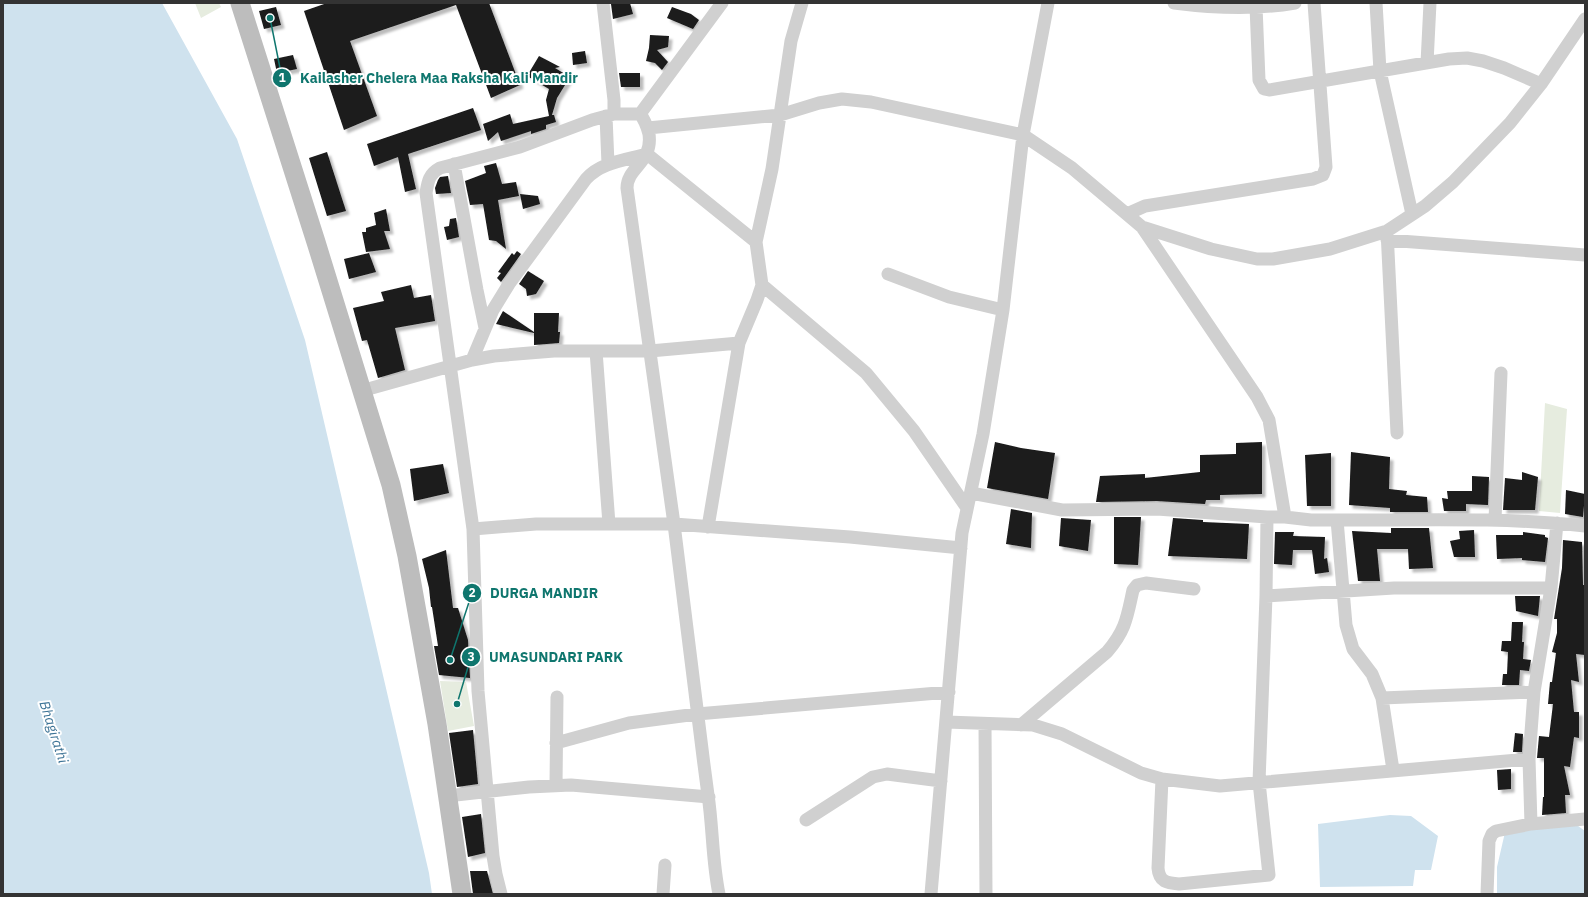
<svg xmlns="http://www.w3.org/2000/svg" width="1588" height="897" viewBox="0 0 1588 897" font-family="'IBM Plex Sans',sans-serif">
	<style>
		.green { fill: #e6ecdf }
		.water { fill: #cfe2ee }
		.building { fill: #1a1a1a; filter: url(#shadow) }
		.lines { fill: none; stroke-linecap: round; stroke-linejoin: round }
		.street { stroke: #d0d0d0; stroke-width: 13 }
		.secondary { stroke: #bdbdbd; stroke-width: 19 }
		.labels { text-anchor: middle; stroke-width: 4; stroke-linejoin: round; paint-order: stroke }
		.water-label { font-size: 14px; font-style: italic; fill: #3f7597; stroke: #fff }
		.leader { fill: none; stroke: #0f766e; stroke-width: 1.5 }
		.callout-dot { fill: #0f766e; stroke: #fff; stroke-width: 1.5 }
		.mark-label { font-size: 12px; text-anchor: middle; font-weight: bold; fill: #fff }
		.callout-label { font-size: 14px; text-anchor: middle; font-weight: bold; fill: #0f766e; stroke: #fff; stroke-width: 4; stroke-linejoin: round; paint-order: stroke }
	</style>
	<defs>
		<filter id="shadow"><feDropShadow dx="3.5" dy="3.5" stdDeviation="1" flood-color="#0004"/></filter>
	</defs>
	<rect width="100%" height="100%" fill="#fff"/>
	<path class="green" d="M 195,3 L 219,3 L 221,7 L 201,18 Z
		M 1545,403 L 1567,409 L 1560,513 L 1539,511 Z
		M 440,681 L 466,682 L 474,726 L 448,731 Z"/>
	<path class="water" d="M 3,3 L 162,3 L 237,139 L 305,340 L 429,873 L 432,894 L 3,894 Z
		M 1390,815 L 1411,816 L 1438,836 L 1431,870 L 1415,870 L 1413,886 L 1320,887 L 1318,824 Z
		M 1574,823 L 1585,831 L 1585,894 L 1497,894 L 1497,867 L 1506,828 Z"/>
	<path class="building" d="M 327,3 L 489,3 L 520,85 L 491,98 L 456,5 L 350,41 L 377,116 L 344,130 L 304,11 Z
		M 620,3 L 630,3 L 633,14 L 613,19 L 611,4 Z
		M 276,7 L 281,25 L 264,29 L 259,11 Z
		M 672,7 L 691,14 L 699,20 L 693,29 L 667,18 Z
		M 650,35 L 669,36 L 668,47 L 657,50 L 668,62 L 662,70 L 655,63 L 646,61 L 649,48 Z
		M 585,51 L 587,63 L 573,65 L 572,53 Z
		M 293,55 L 297,69 L 277,73 L 274,59 Z
		M 539,56 L 560,67 L 555,68 L 570,77 L 557,98 L 552,115 L 554,115 L 556,122 L 546,125 L 546,129 L 531,134 L 531,131 L 501,141 L 498,132 L 488,141 L 483,124 L 510,114 L 513,124 L 549,116 L 546,100 L 549,89 L 527,76 Z
		M 619,73 L 640,73 L 640,87 L 621,87 Z
		M 473,108 L 481,130 L 408,154 L 416,189 L 405,192 L 398,157 L 374,166 L 367,144 Z
		M 327,152 L 346,211 L 327,216 L 309,158 Z
		M 496,163 L 502,184 L 516,182 L 519,196 L 498,200 L 506,249 L 496,241 L 489,240 L 483,204 L 470,205 L 465,181 L 486,173 L 484,166 Z
		M 448,176 L 451,193 L 436,194 L 435,188 L 438,180 L 440,177 Z
		M 520,194 L 538,196 L 540,204 L 523,209 Z
		M 386,209 L 390,231 L 384,231 L 390,249 L 366,252 L 362,232 L 366,232 L 366,228 L 376,225 L 374,213 Z
		M 456,218 L 459,237 L 447,240 L 444,227 L 449,226 L 450,219 Z
		M 517,251 L 521,254 L 501,282 L 497,278 L 501,273 L 498,272 L 512,253 L 514,255 Z
		M 369,253 L 376,272 L 349,279 L 344,259 Z
		M 528,271 L 544,281 L 536,294 L 527,296 L 526,289 L 519,284 Z
		M 411,285 L 414,298 L 431,295 L 435,321 L 395,328 L 405,370 L 378,378 L 367,340 L 362,341 L 353,308 L 384,301 L 381,292 Z
		M 503,311 L 534,332 L 534,313 L 559,313 L 558,332 L 560,332 L 559,343 L 534,345 L 534,333 L 496,324 Z
		M 995,442 L 1021,448 L 1055,453 L 1048,499 L 987,488 Z
		M 1262,442 L 1262,494 L 1220,495 L 1220,500 L 1206,500 L 1205,504 L 1157,501 L 1096,502 L 1100,476 L 1145,474 L 1145,478 L 1200,472 L 1200,455 L 1236,454 L 1236,443 Z
		M 1351,452 L 1390,457 L 1389,489 L 1407,491 L 1406,495 L 1427,497 L 1428,512 L 1390,512 L 1390,508 L 1349,505 Z
		M 1331,453 L 1331,506 L 1307,506 L 1305,455 Z
		M 443,464 L 449,493 L 414,501 L 410,469 Z
		M 1522,472 L 1538,477 L 1535,510 L 1503,510 L 1505,478 L 1522,480 Z
		M 1472,476 L 1489,477 L 1488,505 L 1466,504 L 1466,511 L 1444,511 L 1442,498 L 1448,499 L 1447,491 L 1472,491 Z
		M 1566,490 L 1585,494 L 1583,517 L 1565,514 Z
		M 1011,509 L 1032,513 L 1031,548 L 1006,544 Z
		M 1114,517 L 1141,517 L 1138,565 L 1114,564 Z
		M 1061,518 L 1091,520 L 1088,551 L 1059,546 Z
		M 1173,518 L 1203,520 L 1203,522 L 1249,524 L 1247,559 L 1168,556 Z
		M 1391,528 L 1429,528 L 1433,568 L 1409,569 L 1408,549 L 1377,549 L 1380,581 L 1358,581 L 1352,531 L 1391,533 Z
		M 1474,530 L 1475,557 L 1454,557 L 1450,541 L 1460,539 L 1459,531 Z
		M 1275,532 L 1294,532 L 1293,536 L 1325,537 L 1324,559 L 1327,558 L 1329,572 L 1315,574 L 1312,550 L 1293,550 L 1292,565 L 1274,564 Z
		M 1523,532 L 1545,535 L 1545,537 L 1548,538 L 1545,562 L 1522,560 L 1522,558 L 1497,559 L 1496,535 L 1523,535 Z
		M 1563,540 L 1582,542 L 1583,585 L 1585,585 L 1585,655 L 1576,654 L 1579,682 L 1571,680 L 1574,712 L 1579,712 L 1579,738 L 1574,737 L 1570,767 L 1564,766 L 1570,795 L 1565,795 L 1566,813 L 1542,815 L 1543,797 L 1544,797 L 1544,758 L 1537,758 L 1539,736 L 1549,737 L 1553,704 L 1548,704 L 1550,682 L 1552,682 L 1556,653 L 1552,652 L 1557,633 L 1557,619 L 1554,619 L 1562,568 Z
		M 446,550 L 453,608 L 458,608 L 468,640 L 470,678 L 439,675 L 434,646 L 438,646 L 432,607 L 431,607 L 429,588 L 422,559 Z
		M 1515,596 L 1540,596 L 1538,616 L 1516,611 Z
		M 1512,622 L 1523,622 L 1522,642 L 1524,642 L 1523,659 L 1531,660 L 1529,671 L 1520,670 L 1519,685 L 1502,685 L 1503,674 L 1507,674 L 1508,652 L 1501,651 L 1502,641 L 1511,641 Z
		M 473,730 L 478,784 L 457,787 L 449,733 Z
		M 1515,733 L 1523,734 L 1522,752 L 1513,752 Z
		M 1511,769 L 1511,789 L 1498,790 L 1497,770 Z
		M 481,814 L 485,853 L 468,857 L 462,817 Z
		M 470,871 L 487,871 L 493,894 L 473,894 Z"/>
	<g class="lines">
		<path class="street" d="M 1174,3 C 1213,8 1256,10 1295,3
			M 1376,3 L 1380,71 L 1412,214
			M 1256,6 L 1259,80 L 1264,89 L 1269,90 L 1449,59 L 1467,58 L 1483,61 L 1504,68 L 1541,84
			M 1427,63 L 1430,3
			M 640,114 L 722,3
			M 606,116 L 608,164
			M 648,128 L 780,115 L 819,103 L 842,99 L 871,102 L 1023,135 L 1072,168 L 1142,227 L 1211,249 L 1257,259 L 1273,259 L 1330,249 L 1387,231 L 1425,206 L 1453,182 L 1510,123 L 1541,84 L 1585,19
			M 454,164 L 477,290 L 485,328
			M 1127,214 L 1145,206 L 1313,179 L 1323,175 L 1326,167 L 1314,3
			M 1142,227 L 1257,397 L 1269,420 L 1285,517
			M 1387,231 L 1397,433
			M 1387,240 L 1585,255
			M 756,242 L 772,169 L 791,41 L 802,3
			M 888,274 L 949,297 L 1003,310
			M 596,351 L 609,524
			M 472,360 L 493,310 L 509,284 L 586,179 C 601,162 626,160 647,154 L 756,242 L 762,285 L 866,373 L 914,431 L 967,508
			M 361,391 L 472,360 L 494,356 L 554,351 L 650,351 L 739,343 L 757,300 L 762,285
			M 971,493 L 1062,510 L 1157,509 L 1267,517 L 1285,517 L 1311,520 C 1402,521 1494,516 1585,526
			M 1337,520 L 1346,625 L 1353,649 L 1372,674 L 1382,698 L 1393,770
			M 1495,520 L 1501,373
			M 1557,523 L 1551,588 L 1534,692 L 1529,759 L 1531,824 L 1585,819
			M 708,527 L 739,343
			M 473,529 L 536,524 L 674,524 L 627,188 C 627,167 653,163 649,134 C 647,126 645,120 640,114 L 614,114 L 614,100 L 603,3
			M 1266,596 L 1394,588 L 1551,588
			M 1382,698 L 1534,692
			M 946,722 L 1033,725 L 1062,734 L 1141,773 L 1162,779 L 1220,786 L 1529,759
			M 985,724 L 986,894
			M 1021,725 L 1107,652 C 1126,630 1127,617 1133,590 L 1137,585 L 1146,583 L 1194,589
			M 556,743 L 629,723 L 697,714 L 949,692
			M 1162,779 L 1158,868 C 1159,882 1167,883 1179,884 L 1269,875 L 1259,782 L 1266,596 L 1267,517
			M 556,785 L 557,697
			M 447,796 L 529,787 L 571,785 L 709,797
			M 806,820 L 873,777 L 887,774 L 941,781
			M 501,894 L 496,874 L 493,856 L 478,691 L 473,529 L 426,193 C 428,181 429,174 440,168 L 520,147 L 592,120 L 614,114
			M 663,894 L 665,865
			M 719,894 C 712,860 713,828 708,795 C 696,705 685,615 674,524 L 850,537 L 961,548
			M 931,894 L 962,533 L 983,434 L 1003,310 L 1023,135 L 1048,3
			M 1487,894 L 1489,841 L 1492,834 L 1496,831 L 1531,824"/>
		<path class="secondary" d="M 240,3 L 316,242 L 391,485 L 407,556 L 437,724 L 462,894"/>
	</g>
	<g class="labels">
		<g class="water-label">
			<text transform="translate(54 732) rotate(72)" y="5">Bhagirathi</text>
		</g>
	</g>
	<path class="leader" d="M270 18L282 78M450 660L472 593M457 704L471 657"/>
	<g class="callout-dot">
		<circle cx="270" cy="18" r="4"/>
		<circle cx="450" cy="660" r="4"/>
		<circle cx="457" cy="704" r="4"/>
		<circle cx="282" cy="78" r="10"/>
		<circle cx="472" cy="593" r="10"/>
		<circle cx="471" cy="657" r="10"/>
	</g>
	<g class="mark-label">
		<text x="282" y="82">1</text>
		<text x="472" y="597">2</text>
		<text x="471" y="661">3</text>
	</g>
	<g class="callout-label">
		<text x="439" y="83">Kailasher Chelera Maa Raksha Kali Mandir</text>
		<text x="544" y="598">DURGA MANDIR</text>
		<text x="556" y="662">UMASUNDARI PARK</text>
	</g>
	<rect width="1588" height="897" fill="none" stroke="#333333" stroke-width="8"/>
</svg>
